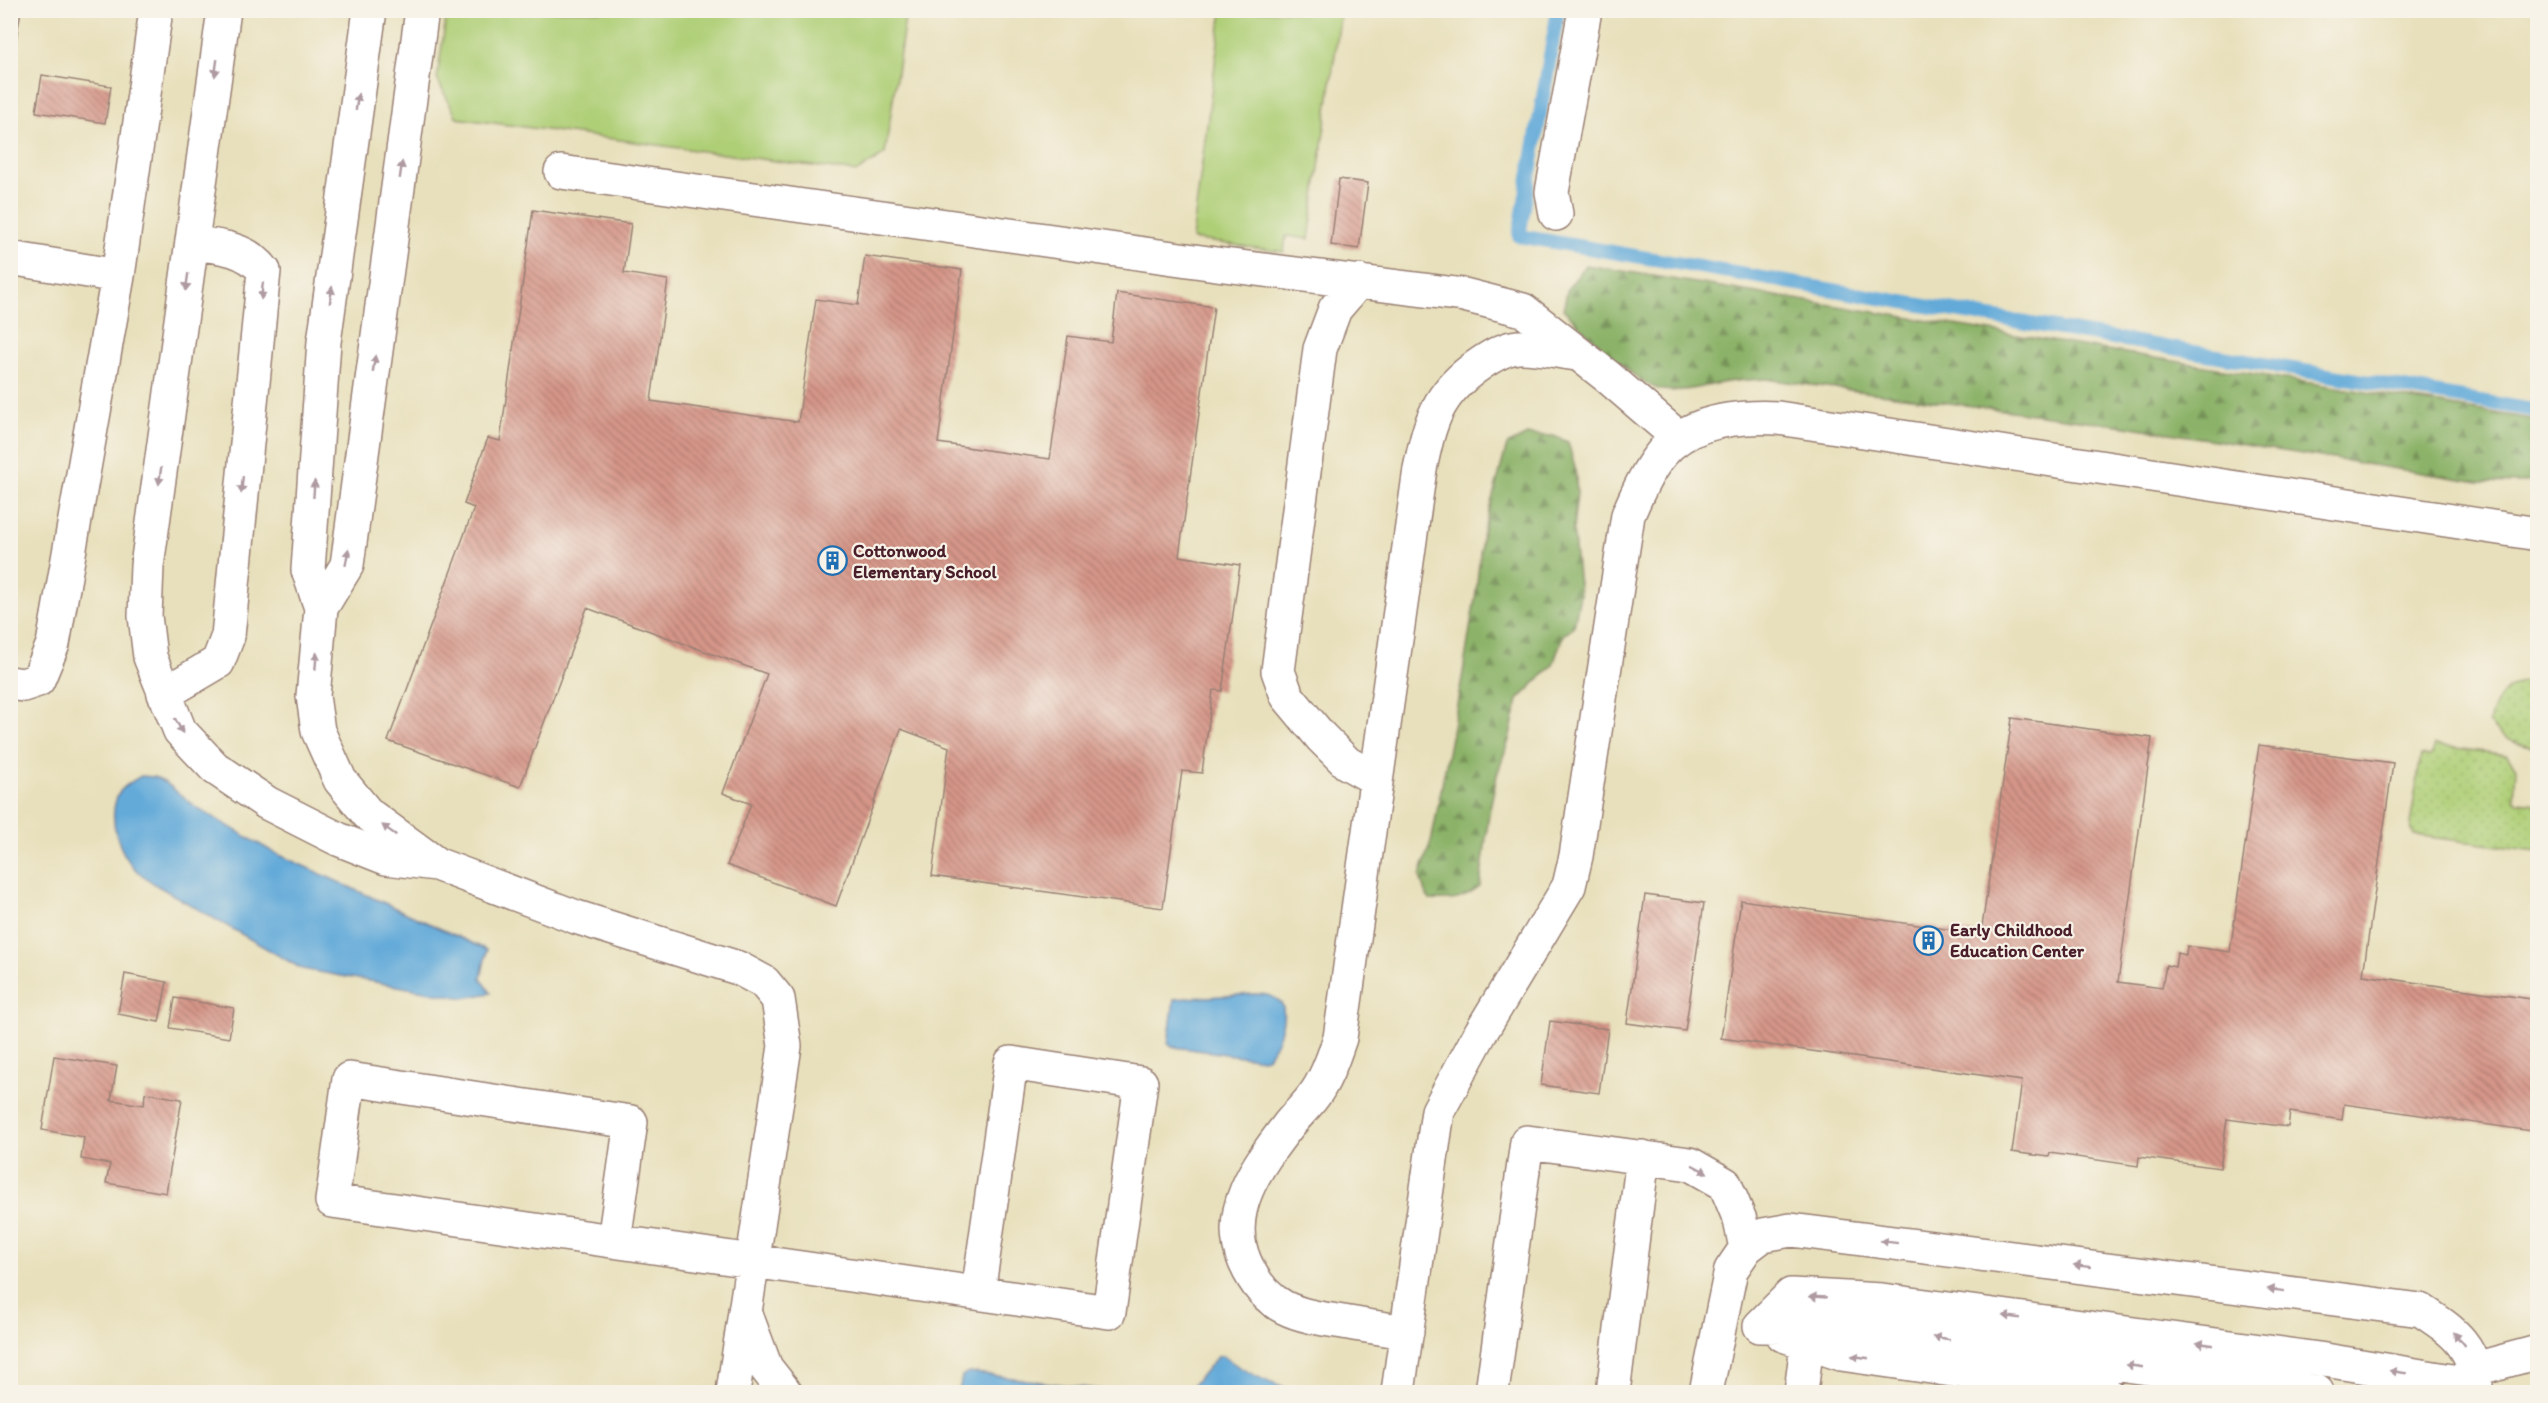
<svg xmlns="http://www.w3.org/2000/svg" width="2548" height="1403" viewBox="0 0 2548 1403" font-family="Itim,sans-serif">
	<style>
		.forest { fill: url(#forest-firs); stroke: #6a684a; stroke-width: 1.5 }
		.park { fill: url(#park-dots); stroke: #7c7751; stroke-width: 1.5 }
		.garden { fill: #afcf77; stroke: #7c7751; stroke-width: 1.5 }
		.water { fill: #63aad9; stroke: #566482; stroke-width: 1.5 }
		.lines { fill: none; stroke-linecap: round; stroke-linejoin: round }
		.stream { stroke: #63aad9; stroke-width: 14 }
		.building { fill: url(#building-back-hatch) }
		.minor-casing { stroke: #998074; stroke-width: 36 }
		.major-casing { stroke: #998074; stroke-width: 36 }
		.minor { stroke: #fff; stroke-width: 33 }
		.major { stroke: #fff; stroke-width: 33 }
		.oneway { fill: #ae9aa0 }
		.labels { text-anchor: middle; stroke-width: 4.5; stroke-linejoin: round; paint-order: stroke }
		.poi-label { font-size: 18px; font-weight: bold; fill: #4a1f2b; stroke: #f7f3e8; text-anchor: start }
	</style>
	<defs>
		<pattern id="forest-firs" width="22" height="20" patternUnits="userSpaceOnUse" patternTransform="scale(1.5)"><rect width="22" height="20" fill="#8bb268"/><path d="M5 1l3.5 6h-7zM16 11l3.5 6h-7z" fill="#749056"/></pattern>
		<pattern id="park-dots" width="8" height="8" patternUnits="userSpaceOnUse" patternTransform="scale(1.5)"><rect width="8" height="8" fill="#afcf77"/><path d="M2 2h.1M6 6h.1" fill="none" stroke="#98b167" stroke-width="1.8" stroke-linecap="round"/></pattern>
		<pattern id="building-back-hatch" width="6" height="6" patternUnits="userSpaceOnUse" patternTransform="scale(1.5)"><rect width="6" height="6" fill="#d59688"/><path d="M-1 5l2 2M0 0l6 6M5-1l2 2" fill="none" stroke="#af7a6f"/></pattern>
	</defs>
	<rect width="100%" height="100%" fill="#f7f3e8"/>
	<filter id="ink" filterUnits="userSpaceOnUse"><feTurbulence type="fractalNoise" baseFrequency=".0167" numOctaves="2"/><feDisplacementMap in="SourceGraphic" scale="12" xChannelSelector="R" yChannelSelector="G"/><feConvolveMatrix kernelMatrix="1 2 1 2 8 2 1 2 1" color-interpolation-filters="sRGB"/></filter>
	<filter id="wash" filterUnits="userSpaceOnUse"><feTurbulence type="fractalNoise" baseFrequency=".008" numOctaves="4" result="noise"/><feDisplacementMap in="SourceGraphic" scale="24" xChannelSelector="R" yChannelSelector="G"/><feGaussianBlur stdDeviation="1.35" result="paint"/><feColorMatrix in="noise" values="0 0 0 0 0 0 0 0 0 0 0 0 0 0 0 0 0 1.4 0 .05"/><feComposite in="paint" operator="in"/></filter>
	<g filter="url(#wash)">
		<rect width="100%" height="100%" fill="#e8e0bc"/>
		<path class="forest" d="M 1586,265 L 2537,420 L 2537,480 L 2521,483 L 2479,482 L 2125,426 L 1765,379 C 1752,380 1740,380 1728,382 C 1706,385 1685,393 1663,390 C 1638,387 1582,328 1563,309 L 1568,288 Z
			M 1527,435 L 1554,436 L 1568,442 L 1575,467 L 1577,493 L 1573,529 L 1580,595 L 1574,626 L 1563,635 L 1553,665 L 1518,700 L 1509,740 L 1497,775 L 1489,813 L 1480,887 C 1461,901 1454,901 1430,900 L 1425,893 L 1420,876 L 1432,838 L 1462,678 L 1476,592 L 1482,536 L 1507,445 Z"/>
		<path class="park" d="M 2524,681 L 2537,683 L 2537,748 C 2520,746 2498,738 2489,722 C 2495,699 2502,689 2524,681 Z
			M 2434,745 L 2507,755 L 2516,768 L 2514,799 L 2518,802 L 2537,804 L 2537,851 L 2414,835 L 2410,825 L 2421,755 L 2431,756 Z"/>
		<path class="garden" d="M 447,11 L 906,11 L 885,154 L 857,172 L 457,118 L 437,79 Z
			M 1222,11 L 1341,11 L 1309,239 L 1286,236 L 1284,252 L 1192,239 Z"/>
		<path class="water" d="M 141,776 L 154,777 L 166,783 L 197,808 L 273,852 L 487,950 L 481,978 L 491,993 L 464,998 L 302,969 L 156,885 C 150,881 143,876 137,871 C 119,854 106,817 119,793 C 124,785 133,781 141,776 Z
			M 1254,994 C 1264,994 1275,995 1281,1003 C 1289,1015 1276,1054 1263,1059 L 1174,1047 L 1168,1044 L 1174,999 Z
			M 1223,1356 C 1246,1373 1269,1384 1297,1392 L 1187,1392 L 1217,1357 Z
			M 968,1372 L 1116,1392 L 961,1392 L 959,1391 L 962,1376 Z"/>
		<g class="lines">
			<path class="stream" d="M 1558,10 L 1519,236 L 2538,411"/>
		</g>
		<g id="blocks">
			<path class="building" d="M 10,10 L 21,10 L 14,54 L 10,53 Z
				M 42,75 L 111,86 L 105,123 L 36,112 Z
				M 1339,179 L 1368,183 L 1359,249 L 1331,245 Z
				M 533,210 L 631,224 L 624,273 L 668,280 L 651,401 L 798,422 L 816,299 L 858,305 L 865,256 L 962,270 L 938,443 L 1050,459 L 1068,336 L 1111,342 L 1117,293 L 1214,307 L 1179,556 L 1240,565 L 1222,691 L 1213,690 L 1202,773 L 1182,771 L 1163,908 L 932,876 L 949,747 L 901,729 L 836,906 L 727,865 L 751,804 L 723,793 L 767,674 L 587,608 L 520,787 L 388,741 L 474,508 L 464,504 L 473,478 L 488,438 L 500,441 Z
				M 2012,718 L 2152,738 L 2118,982 L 2162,988 L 2166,965 L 2175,967 L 2177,953 L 2186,955 L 2187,946 L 2230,952 L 2259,745 L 2393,763 L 2363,975 L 2538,1000 L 2538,1132 L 2344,1104 L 2342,1120 L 2290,1112 L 2288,1127 L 2227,1119 L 2220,1168 L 2139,1157 L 2138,1166 L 2050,1153 L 2049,1157 L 2012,1152 L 2022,1081 L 1721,1038 L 1741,900 L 1981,934 Z
				M 1645,895 L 1704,903 L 1685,1031 L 1627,1023 Z
				M 125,974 L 167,982 L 159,1022 L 118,1014 Z
				M 175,998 L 234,1008 L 229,1038 L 170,1028 Z
				M 1550,1021 L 1608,1029 L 1599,1093 L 1541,1085 Z
				M 54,1056 L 117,1066 L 111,1100 L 144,1105 L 145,1093 L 182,1099 L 166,1193 L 106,1183 L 110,1164 L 81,1159 L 84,1137 L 42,1130 Z"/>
		</g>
	</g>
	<g filter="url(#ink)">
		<use href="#blocks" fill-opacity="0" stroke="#998074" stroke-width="1.5"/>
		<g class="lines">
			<defs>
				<path id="minor" d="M 224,10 L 147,566 L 145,616 L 150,657 L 180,731 L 215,768 L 267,803 L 338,839 L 386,858 L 436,864 L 576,917 L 738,968 L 764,982 L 778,999 L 785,1046 L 733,1392
					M 370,10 L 324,342 L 308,570 L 321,608 L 313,696 L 318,731 L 340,780 L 368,814 L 435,863
					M 561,172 L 1216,264 L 1464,295 L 1523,310 L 1608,377 L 1679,438
					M 1556,214 L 1552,192 L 1585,10
					M 10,258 L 118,276
					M 1359,281 L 1335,309 L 1320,349 L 1278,671 L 1287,696 L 1321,737 L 1347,763 L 1376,779
					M 321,608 L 347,565 L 422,10
					M 10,683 L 23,685 L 38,680 L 53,644 L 118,276 L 156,10
					M 164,694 L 218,662 L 228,636 L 264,271 C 247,248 218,246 192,243
					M 614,1241 L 631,1122 L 349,1079 L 332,1201 L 1109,1312 L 1141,1083 L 1011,1063 L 978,1293
					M 1760,1326 L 1791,1295 L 1882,1300 L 2319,1359 L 2476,1385
					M 1760,1326 L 1860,1327 L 2317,1392
					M 1407,1332 C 1386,1329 1365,1326 1343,1322 C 1296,1315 1266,1310 1245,1262 C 1223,1212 1257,1166 1287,1127 C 1297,1114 1311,1102 1319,1088 C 1329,1072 1334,1055 1340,1038 L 1420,469 C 1430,421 1437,393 1480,364 C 1490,357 1505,348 1518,347 C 1537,346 1559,352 1578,354
					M 1783,1335 L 1841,1354 L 2105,1392
					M 2475,1369 L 2538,1352
					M 1398,1392 L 1438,1111 L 1481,1032 L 1569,886 L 1576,856 L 1628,515 C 1637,494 1647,471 1662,453 C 1690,420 1738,416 1778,418 L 2538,534
					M 1492,1392 L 1527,1142 L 1690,1164 L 1725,1184 L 1740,1220 L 1746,1248
					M 1613,1392 L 1643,1157
					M 1706,1392 L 1731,1270 L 1746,1248 L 1763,1235 L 1791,1230 L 2421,1310 C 2456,1333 2477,1348 2476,1392
					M 1801,1392 L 1807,1344"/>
				<path id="major" d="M 745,1312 L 766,1368 L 785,1392"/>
			</defs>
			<use href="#minor" class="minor-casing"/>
			<use href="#major" class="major-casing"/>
			<use href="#minor" class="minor"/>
			<use href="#major" class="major"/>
		</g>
		<defs><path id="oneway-solid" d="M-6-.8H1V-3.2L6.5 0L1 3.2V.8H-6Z" transform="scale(1.5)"/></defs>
		<g class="oneway">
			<use href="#oneway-solid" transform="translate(216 68) rotate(98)"/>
			<use href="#oneway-solid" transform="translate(357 102) rotate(-82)"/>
			<use href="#oneway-solid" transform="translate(401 170) rotate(-82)"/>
			<use href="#oneway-solid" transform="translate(187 282) rotate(98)"/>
			<use href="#oneway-solid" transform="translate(262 291) rotate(96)"/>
			<use href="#oneway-solid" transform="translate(331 295) rotate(-82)"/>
			<use href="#oneway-solid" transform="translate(374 364) rotate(-82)"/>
			<use href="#oneway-solid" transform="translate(160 476) rotate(98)"/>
			<use href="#oneway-solid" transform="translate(242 485) rotate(96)"/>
			<use href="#oneway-solid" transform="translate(314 489) rotate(-86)"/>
			<use href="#oneway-solid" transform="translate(347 557) rotate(-80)"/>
			<use href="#oneway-solid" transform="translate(316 661) rotate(-85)"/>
			<use href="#oneway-solid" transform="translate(179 726) rotate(62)"/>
			<use href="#oneway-solid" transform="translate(389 830) rotate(-144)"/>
			<use href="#oneway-solid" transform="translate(1700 1169) rotate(28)"/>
			<use href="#oneway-solid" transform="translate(1889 1242) rotate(-173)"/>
			<use href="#oneway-solid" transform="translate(2082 1266) rotate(-173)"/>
			<use href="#oneway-solid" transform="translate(2276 1290) rotate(-173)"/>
			<use href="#oneway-solid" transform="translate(1818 1297) rotate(-177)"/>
			<use href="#oneway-solid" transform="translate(2011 1317) rotate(-172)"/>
			<use href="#oneway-solid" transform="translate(1941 1338) rotate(-172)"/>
			<use href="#oneway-solid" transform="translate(2459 1339) rotate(-128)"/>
			<use href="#oneway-solid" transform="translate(2205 1344) rotate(-172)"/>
			<use href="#oneway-solid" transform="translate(1860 1357) rotate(-172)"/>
			<use href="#oneway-solid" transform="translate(2134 1366) rotate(-172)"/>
			<use href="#oneway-solid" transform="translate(2398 1372) rotate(-171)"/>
		</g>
	</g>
	<defs>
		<symbol id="building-ring" viewBox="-11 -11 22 22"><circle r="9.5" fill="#f7f3e8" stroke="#1f6fb2" stroke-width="1.5"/><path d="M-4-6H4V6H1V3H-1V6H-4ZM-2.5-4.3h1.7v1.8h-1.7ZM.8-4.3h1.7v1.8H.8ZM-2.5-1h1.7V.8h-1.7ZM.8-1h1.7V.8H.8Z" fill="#1f6fb2"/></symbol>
	</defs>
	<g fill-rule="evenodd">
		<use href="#building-ring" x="816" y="544" width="33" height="33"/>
		<use href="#building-ring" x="1912" y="924" width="33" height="33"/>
	</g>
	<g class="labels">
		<g class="poi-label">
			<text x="853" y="557">Cottonwood<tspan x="853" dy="21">Elementary School</tspan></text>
			<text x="1950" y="936">Early Childhood<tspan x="1950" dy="21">Education Center</tspan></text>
		</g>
	</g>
	<rect width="2548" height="1403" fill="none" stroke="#f7f3e8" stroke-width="36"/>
</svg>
